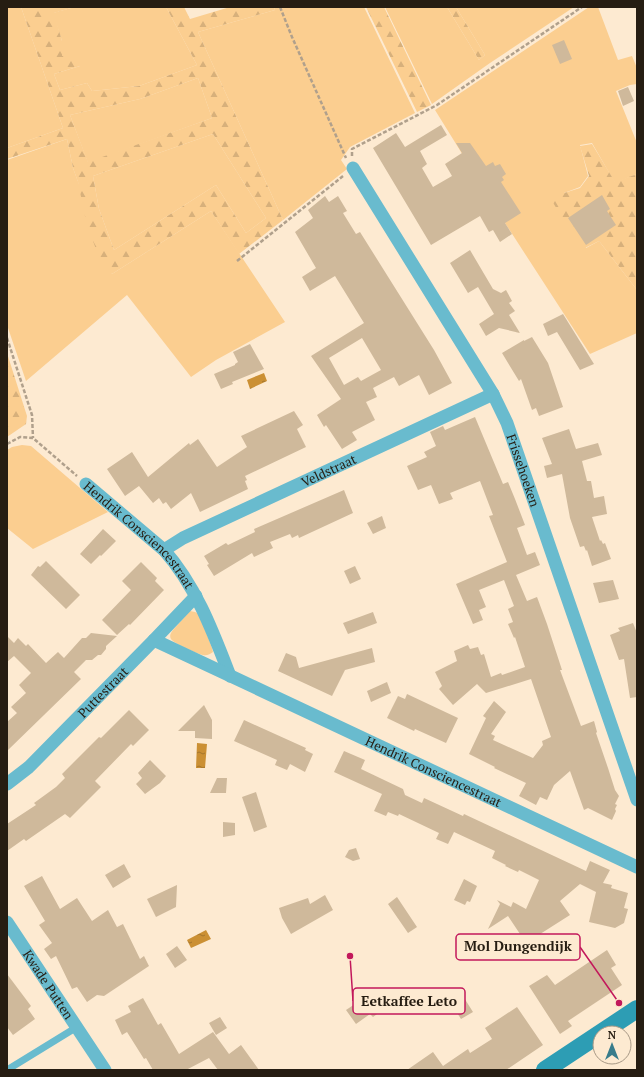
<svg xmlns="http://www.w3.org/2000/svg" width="644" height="1077" viewBox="0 0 644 1077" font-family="'PT Serif',serif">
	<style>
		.green { fill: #fbce90 }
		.forest { fill: url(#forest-firs); fill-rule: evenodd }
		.water { fill: url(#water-ripples) }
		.building { fill: #cfb99b; fill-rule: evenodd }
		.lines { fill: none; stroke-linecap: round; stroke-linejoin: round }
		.path { stroke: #b0a08c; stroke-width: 2.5; stroke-dasharray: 4 2; stroke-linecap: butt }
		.lane { stroke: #69bbce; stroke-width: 7 }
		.street { stroke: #69bbce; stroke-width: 13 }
		.secondary { stroke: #2d9db4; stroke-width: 18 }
		.labels { text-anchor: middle; stroke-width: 4; stroke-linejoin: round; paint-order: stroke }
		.street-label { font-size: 13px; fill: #261d12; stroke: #fdead1 }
		.leader { fill: none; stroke: #c2185b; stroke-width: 1.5 }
		.callout-dot { fill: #c2185b; stroke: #fdead1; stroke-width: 1.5 }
		.callout { fill: #fdead1; stroke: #c2185b; stroke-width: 1.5 }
		.callout-label { font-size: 14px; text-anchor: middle; font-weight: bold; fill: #261d12 }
	</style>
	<defs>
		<pattern id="forest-firs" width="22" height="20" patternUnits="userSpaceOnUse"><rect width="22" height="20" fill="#fbce90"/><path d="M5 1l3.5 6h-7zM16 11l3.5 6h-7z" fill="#d7b07b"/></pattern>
		<pattern id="water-ripples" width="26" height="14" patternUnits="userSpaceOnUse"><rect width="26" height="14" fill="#cb9034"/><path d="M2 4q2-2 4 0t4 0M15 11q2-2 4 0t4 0" fill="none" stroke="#a5752b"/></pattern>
	</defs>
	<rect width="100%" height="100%" fill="#fdead1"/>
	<path class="green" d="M 7,7 L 21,7 L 63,128 L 7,148 Z
		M 71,7 L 166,7 L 197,65 L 139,86 L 92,91 L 87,83 L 60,90 L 54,74 L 80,66 L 62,56 L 62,41 L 53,13 L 71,8 Z
		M 274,7 L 364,7 L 415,113 L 350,147 L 341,160 L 347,169 L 283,220 L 198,32 L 275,10 Z
		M 385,7 L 447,7 L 479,60 L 485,55 L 456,7 L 574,7 L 490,63 L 432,104 Z
		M 589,7 L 598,7 L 618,60 L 632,56 L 637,68 L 637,84 L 630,85 L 616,91 L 637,143 L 637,174 L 615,183 L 592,143 L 580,145 L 588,176 L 580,187 L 564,193 L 586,248 L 599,241 L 637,290 L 637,333 L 590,354 L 505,223 L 435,110 Z
		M 198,78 L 212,118 L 88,163 L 70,115 L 140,99 Z
		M 213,134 L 266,218 L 246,233 L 216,185 L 114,250 L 99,209 L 93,176 Z
		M 67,139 L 73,168 L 112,274 L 211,211 L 285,322 L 216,360 L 191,377 L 127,295 L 26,381 L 7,325 L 7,160 Z
		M 22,445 L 31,446 L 108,512 L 33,549 L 7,528 L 7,450 L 12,447 Z
		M 190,611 L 195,612 L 199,614 L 212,648 L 213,652 C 210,654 207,656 203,655 C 198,654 173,643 171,639 C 169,635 171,633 173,630 Z"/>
	<path class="forest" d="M 21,7 L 71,7 L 71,8 L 54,13 L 62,41 L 62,56 L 77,53 L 80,66 L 54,74 L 60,90 L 87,83 L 92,91 L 139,86 L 197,65 L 166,7 L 184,7 L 190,19 L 230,7 L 274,7 L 275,10 L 198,32 L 283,220 L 239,254 L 211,211 L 112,274 L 100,259 L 87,226 L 78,182 L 73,168 L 67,139 L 7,159 L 7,148 L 63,128 ZM 198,78 L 212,118 L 88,162 L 70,115 L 140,99 ZM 213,134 L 266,218 L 246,233 L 216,185 L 114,250 L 99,209 L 93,176 Z
		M 366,7 L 384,7 L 431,105 L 417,112 Z
		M 447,7 L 456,7 L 485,55 L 479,60 Z
		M 592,144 L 615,182 L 637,174 L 637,290 L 599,241 L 585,248 L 563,219 L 552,201 L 564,193 L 580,188 L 589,176 L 580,146 Z
		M 7,353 L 27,416 L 26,424 L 7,437 Z"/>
	<path class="water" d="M 264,373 L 267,381 L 250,389 L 247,380 Z
		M 197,743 L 207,744 L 205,768 L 196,768 Z
		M 206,930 L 211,939 L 191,948 L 187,940 Z"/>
	<path class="building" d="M 564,40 L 572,59 L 560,64 L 552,45 Z
		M 628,87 L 634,101 L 623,106 L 618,91 Z
		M 441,125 L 447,135 L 420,151 L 427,164 L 422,168 L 433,187 L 452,176 L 445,164 L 462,153 L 456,143 L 470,143 L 486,166 L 493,162 L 495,166 L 500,164 L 506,174 L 502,177 L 504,180 L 501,182 L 521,213 L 505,223 L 512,234 L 500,242 L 493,230 L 489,232 L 480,216 L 431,245 L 373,148 L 396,133 L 405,147 Z
		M 602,195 L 610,209 L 607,211 L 616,225 L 586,245 L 568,218 Z
		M 325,196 L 329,202 L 338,196 L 347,211 L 343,213 L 356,234 L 360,232 L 434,350 L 452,383 L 429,395 L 419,375 L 399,386 L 394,377 L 373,388 L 377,397 L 366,402 L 375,420 L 352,432 L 357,440 L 342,449 L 326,425 L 324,427 L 317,415 L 341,399 L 311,356 L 364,323 L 335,276 L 310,291 L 302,277 L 316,268 L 295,232 L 313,218 L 308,210 ZM 362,338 L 381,370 L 361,381 L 358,377 L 344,385 L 329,358 Z
		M 470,250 L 493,289 L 501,293 L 506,290 L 512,301 L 509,303 L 515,311 L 509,315 L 520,333 L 499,328 L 486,336 L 479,324 L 494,314 L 478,287 L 468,293 L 450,263 Z
		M 563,314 L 594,364 L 580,370 L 557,332 L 548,336 L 543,324 Z
		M 532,337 L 548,363 L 563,407 L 539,416 L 536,408 L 532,410 L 521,379 L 519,381 L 502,353 L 524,340 L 524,341 Z
		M 250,344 L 264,369 L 232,382 L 233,384 L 221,389 L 214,374 L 235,365 L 235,364 L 238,362 L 233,352 Z
		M 294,411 L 303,425 L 297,429 L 306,447 L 245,476 L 247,480 L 245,481 L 248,489 L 200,512 L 191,493 L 171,509 L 166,502 L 163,504 L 159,498 L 153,503 L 139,486 L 125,496 L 107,469 L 132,452 L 148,477 L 189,443 L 190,445 L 198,439 L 217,467 L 247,447 L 241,436 Z
		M 475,417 L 503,484 L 508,482 L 515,499 L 525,525 L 517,528 L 527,555 L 535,552 L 540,565 L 516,575 L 527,601 L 537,597 L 547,624 L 562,670 L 560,670 L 581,726 L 594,721 L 597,732 L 596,733 L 608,768 L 615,790 L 619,796 L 615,804 L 617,805 L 615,809 L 616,811 L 612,820 L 588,808 L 584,810 L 570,771 L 554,785 L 547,800 L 540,797 L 536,805 L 519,796 L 526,783 L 494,768 L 495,767 L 469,754 L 486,718 L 483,716 L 494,701 L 506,712 L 491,734 L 495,736 L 493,740 L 533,758 L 543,745 L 542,741 L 551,737 L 531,679 L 486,693 L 477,684 L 453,705 L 439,689 L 442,686 L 435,672 L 457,661 L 454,651 L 468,645 L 470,649 L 478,647 L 481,655 L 484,654 L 491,677 L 501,673 L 502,675 L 525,667 L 515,637 L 514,638 L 508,624 L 513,622 L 508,609 L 514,606 L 504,580 L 479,590 L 486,607 L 479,610 L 483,620 L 473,624 L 456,584 L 507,562 L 489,516 L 493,515 L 480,481 L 450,493 L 453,499 L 439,504 L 431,485 L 418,490 L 407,466 L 427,457 L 424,452 L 436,446 L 430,432 L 443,426 L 445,430 Z
		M 569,429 L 576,449 L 598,443 L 602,455 L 582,461 L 587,481 L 591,481 L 594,498 L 604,496 L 607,514 L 592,517 L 600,541 L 601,540 L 603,544 L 605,543 L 611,559 L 592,566 L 587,550 L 586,551 L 584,546 L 580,547 L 570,518 L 562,474 L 547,478 L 544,466 L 552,464 L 542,438 Z
		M 344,490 L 353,513 L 299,538 L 298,535 L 292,538 L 290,534 L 270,542 L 273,548 L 254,557 L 252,553 L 214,576 L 207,565 L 209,564 L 204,556 L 226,543 L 228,545 L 255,532 L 254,529 Z
		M 382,516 L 386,528 L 373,534 L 367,523 Z
		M 103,529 L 116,541 L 101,556 L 100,555 L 91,564 L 80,554 Z
		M 46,561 L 80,595 L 66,609 L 31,575 L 38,566 L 40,567 Z
		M 141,562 L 157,578 L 155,581 L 164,590 L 130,625 L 129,624 L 117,635 L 102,620 L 131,590 L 122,581 Z
		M 355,566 L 361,579 L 350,584 L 344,571 Z
		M 613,580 L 619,599 L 599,603 L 593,583 Z
		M 373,612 L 377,623 L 348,634 L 343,623 Z
		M 633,623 L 637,633 L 637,697 L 630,698 L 624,659 L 619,660 L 610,635 L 620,631 L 618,628 Z
		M 91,633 L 117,636 L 106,646 L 106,649 L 101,655 L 98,655 L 92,660 L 86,660 L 74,672 L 81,679 L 7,751 L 7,722 L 17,713 L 11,707 L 26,693 L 19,685 L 31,673 L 14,656 L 7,662 L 7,636 L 14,643 L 18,638 L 26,646 L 28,644 L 46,663 L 58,652 L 64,658 L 82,638 L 86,638 Z
		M 372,648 L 375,662 L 345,670 L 332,696 L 278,671 L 286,653 L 296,657 L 299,668 Z
		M 387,682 L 391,693 L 371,702 L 367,691 Z
		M 407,694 L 458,718 L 446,743 L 415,729 L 414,731 L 387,718 L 398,696 L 405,699 Z
		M 204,705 L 212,720 L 212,739 L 195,738 L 195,731 L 178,731 Z
		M 129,710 L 149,730 L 133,746 L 131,744 L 95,781 L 101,787 L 70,818 L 65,814 L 26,841 L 24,839 L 7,851 L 7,824 L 36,805 L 34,803 L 56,787 L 65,778 L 62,774 L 99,737 L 101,738 Z
		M 244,720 L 306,748 L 305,750 L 313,754 L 305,772 L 290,764 L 287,770 L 275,765 L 277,760 L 234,741 Z
		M 344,751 L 365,760 L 361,769 L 403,789 L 405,795 L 422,803 L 424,798 L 463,816 L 464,814 L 586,871 L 590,861 L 610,870 L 603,883 L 612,885 L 611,888 L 628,893 L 624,908 L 628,909 L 624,923 L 615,928 L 589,922 L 596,892 L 580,884 L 560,901 L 570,915 L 526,943 L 508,916 L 488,929 L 500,904 L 497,900 L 511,907 L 513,902 L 526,909 L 539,880 L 519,870 L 518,872 L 505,866 L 506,865 L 492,858 L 495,851 L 454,832 L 448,844 L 436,839 L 439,833 L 399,814 L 398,816 L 388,812 L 386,816 L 374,811 L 382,794 L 334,772 Z
		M 150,760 L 166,776 L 160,783 L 145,794 L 136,784 L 142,778 L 138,773 Z
		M 217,778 L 227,778 L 226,793 L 210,793 Z
		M 256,792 L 267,827 L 254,832 L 242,797 Z
		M 223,822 L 235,823 L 235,835 L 223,837 Z
		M 356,848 L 360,859 L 353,861 L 345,857 L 349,850 Z
		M 124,864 L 131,877 L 113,888 L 105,875 Z
		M 42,876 L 60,909 L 77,898 L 92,921 L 108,910 L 117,927 L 123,924 L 140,959 L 144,956 L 149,966 L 104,996 L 97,995 L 87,1002 L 77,987 L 72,989 L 56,956 L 51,959 L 44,949 L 52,943 L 39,925 L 45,921 L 24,886 Z
		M 464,879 L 477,886 L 470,902 L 467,901 L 465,905 L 454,900 Z
		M 177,885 L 176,907 L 156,917 L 147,899 Z
		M 325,895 L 333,910 L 291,934 L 282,918 L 279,908 L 308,898 L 310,904 Z
		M 397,897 L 417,927 L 408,933 L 388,904 Z
		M 177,946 L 187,960 L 175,968 L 166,954 Z
		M 607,950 L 616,965 L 611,968 L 622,985 L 568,1021 L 572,1026 L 560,1034 L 529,986 L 547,975 L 555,985 Z
		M 7,974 L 31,1006 L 28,1009 L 35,1019 L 13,1035 L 7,1027 Z
		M 373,992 L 384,1009 L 373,1017 L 370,1014 L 356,1024 L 346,1010 Z
		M 461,993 L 473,1012 L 461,1019 L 449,1000 Z
		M 143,998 L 158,1025 L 161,1023 L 179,1054 L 213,1032 L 229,1054 L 241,1045 L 259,1070 L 218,1070 L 209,1058 L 186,1070 L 153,1070 L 146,1058 L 144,1059 L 127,1032 L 122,1035 L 115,1020 L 131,1012 L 128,1006 Z
		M 517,1007 L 543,1045 L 506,1070 L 407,1070 L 433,1052 L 443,1066 L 468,1049 L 470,1053 L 492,1039 L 485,1028 Z
		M 220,1017 L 227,1028 L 216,1035 L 209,1023 Z"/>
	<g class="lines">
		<path class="path" d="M 280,7 L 292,37 L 346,158
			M 352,156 L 352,149 L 437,105 L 582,7
			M 237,261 L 343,176
			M 7,338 L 32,415 L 33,438
			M 7,444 L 20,437 L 33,438 L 77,476"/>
		<path class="lane" d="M 7,1070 L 77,1027"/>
		<g class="street">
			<path id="s1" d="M 353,168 L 493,394 L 507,423 L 637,800"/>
			<path id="s2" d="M 86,484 L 164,550 C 196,586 213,632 230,676"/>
			<path id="s3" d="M 164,550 L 183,538 L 493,394"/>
			<path id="s4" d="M 154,640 L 637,867"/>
			<path id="s5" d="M 7,784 L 29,767 L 154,640 L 196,596"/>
			<path id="s6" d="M 7,922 L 105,1070"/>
		</g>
		<path class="secondary" d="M 545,1070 L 637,1009"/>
	</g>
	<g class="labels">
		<g class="street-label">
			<text dy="5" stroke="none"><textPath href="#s1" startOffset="348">Frissehoeken</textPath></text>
			<text dy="5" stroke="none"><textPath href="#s3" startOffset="183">Veldstraat</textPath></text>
			<text dy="5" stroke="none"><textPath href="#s2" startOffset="74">Hendrik Consciencestraat</textPath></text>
			<text dy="5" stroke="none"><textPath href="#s5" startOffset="133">Puttestraat</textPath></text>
			<text dy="5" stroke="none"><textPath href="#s4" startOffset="309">Hendrik Consciencestraat</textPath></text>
			<text dy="5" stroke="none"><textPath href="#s6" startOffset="75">Kwade Putten</textPath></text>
		</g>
	</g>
	<path class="leader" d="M619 1003L580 947M350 956L353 1001"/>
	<g class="callout-dot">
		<circle cx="619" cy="1003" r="4"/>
		<circle cx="350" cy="956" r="4"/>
	</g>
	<g class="callout">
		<rect x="456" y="934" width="124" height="26" rx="4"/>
		<rect x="353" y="988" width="112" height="26" rx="4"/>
	</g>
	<g class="callout-label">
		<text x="518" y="951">Mol Dungendijk</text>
		<text x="409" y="1006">Eetkaffee Leto</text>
	</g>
	<rect width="644" height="1077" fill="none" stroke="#261d12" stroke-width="16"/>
	<g transform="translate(612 1045)"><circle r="19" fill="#fdead1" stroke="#a79885"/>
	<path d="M0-3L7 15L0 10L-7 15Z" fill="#387c8b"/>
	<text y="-6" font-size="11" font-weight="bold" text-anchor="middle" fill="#261d12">N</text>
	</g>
</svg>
